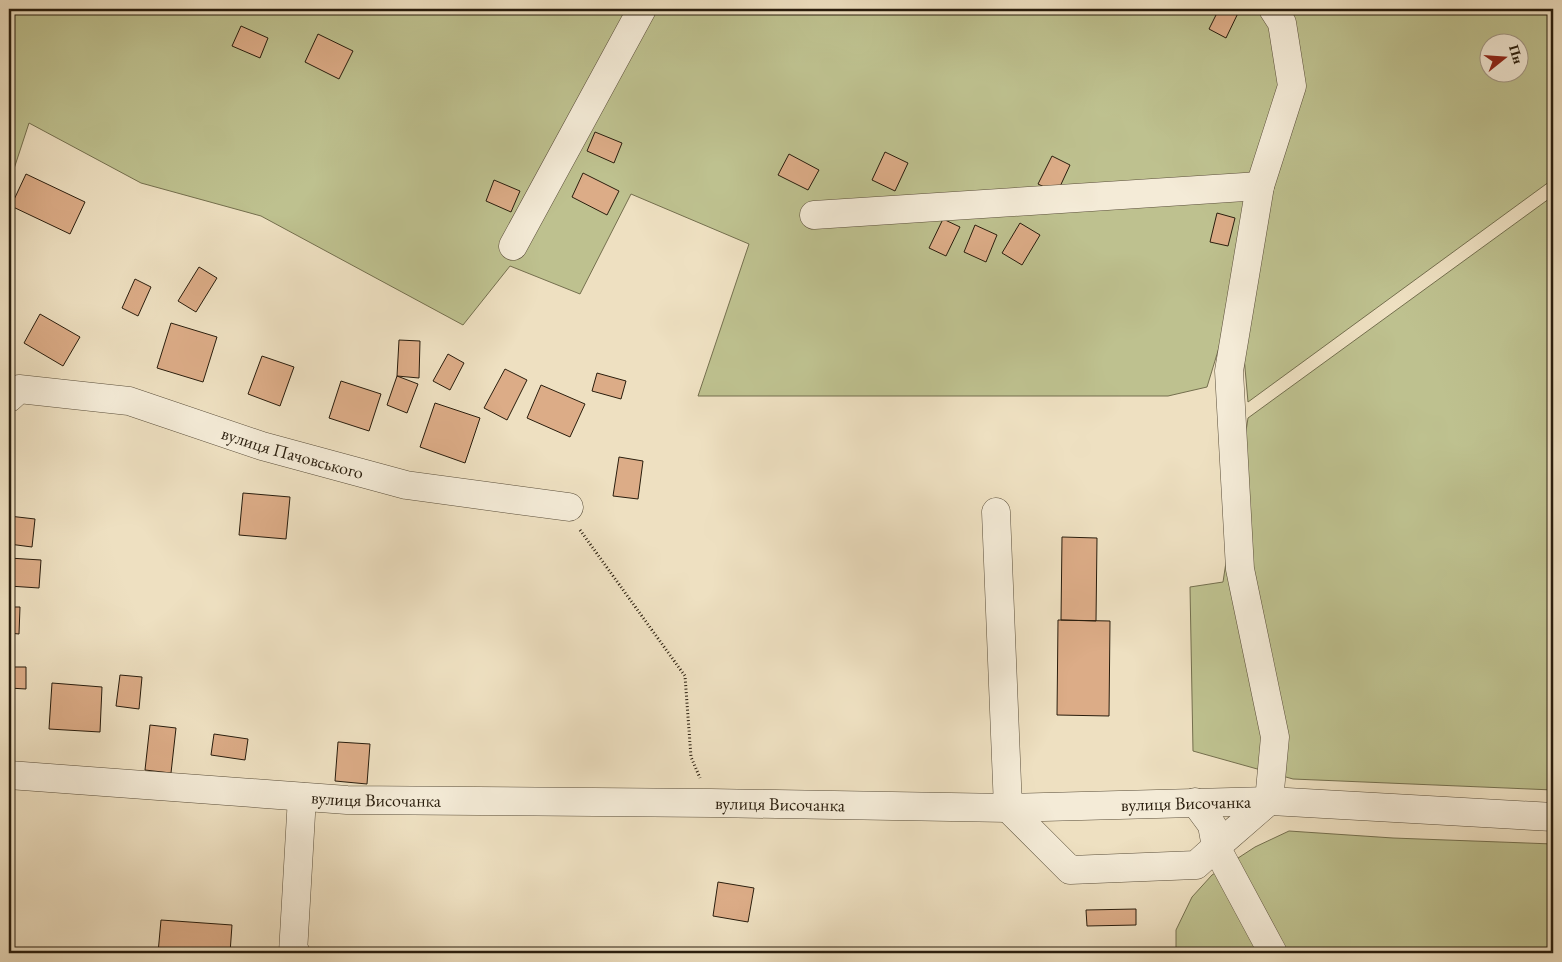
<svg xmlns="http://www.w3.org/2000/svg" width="1562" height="962" viewBox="0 0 1562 962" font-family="'EB Garamond',serif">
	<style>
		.green { fill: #bec18f; stroke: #746f4e; fill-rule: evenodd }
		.building { fill: #dcac87; stroke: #291d0d }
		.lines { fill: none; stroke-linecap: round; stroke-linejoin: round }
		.minor-casing { stroke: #5a4e3a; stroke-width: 29 }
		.path { stroke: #291d0d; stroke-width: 3; stroke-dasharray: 1 2.5; stroke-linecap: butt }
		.minor { stroke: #f4ebd7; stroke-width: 28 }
		.labels { text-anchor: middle; stroke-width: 4; stroke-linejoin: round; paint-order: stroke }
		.street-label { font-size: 18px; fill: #291d0d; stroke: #f4ebd7 }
	</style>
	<rect width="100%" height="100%" fill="#eee0c1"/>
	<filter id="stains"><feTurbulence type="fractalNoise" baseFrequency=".004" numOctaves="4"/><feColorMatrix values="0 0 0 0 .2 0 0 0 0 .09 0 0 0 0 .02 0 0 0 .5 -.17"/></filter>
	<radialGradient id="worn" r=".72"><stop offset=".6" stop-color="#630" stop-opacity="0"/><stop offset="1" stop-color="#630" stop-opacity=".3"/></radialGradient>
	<path class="green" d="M 9,9 L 1254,9 L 1255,12 L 1256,9 L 1553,9 L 1553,179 L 1248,402 L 1242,334 L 1266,193 L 1207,387 L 1168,396 L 698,396 L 749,244 L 631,194 L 580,294 L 510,266 L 463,325 L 261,216 L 141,183 L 29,123 L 9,184 ZM 1490,42 L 1520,42 L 1520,72 L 1490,72 Z
		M 1553,196 L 1553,790 L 1293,779 L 1193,751 L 1190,587 L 1223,582 L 1248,418 Z
		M 1289,831 L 1393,838 L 1553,844 L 1553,953 L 1176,953 L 1176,930 L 1192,897 L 1212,875 L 1255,847 Z"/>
	<path class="building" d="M 1219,9 L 1240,9 L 1226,38 L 1209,29 Z
		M 241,26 L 268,38 L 260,58 L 232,46 Z
		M 318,34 L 353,51 L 339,79 L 305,62 Z
		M 595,132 L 622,143 L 614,163 L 587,151 Z
		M 885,152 L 908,163 L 895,191 L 872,180 Z
		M 789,154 L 819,170 L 808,190 L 778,175 Z
		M 1052,156 L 1070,165 L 1057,193 L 1038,184 Z
		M 583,173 L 619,191 L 607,215 L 572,197 Z
		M 26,174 L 85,202 L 70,234 L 11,206 Z
		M 494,180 L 520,191 L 511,212 L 486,201 Z
		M 1217,213 L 1235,218 L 1228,246 L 1210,242 Z
		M 943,219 L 960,227 L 946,256 L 929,248 Z
		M 1020,223 L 1040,235 L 1022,265 L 1002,253 Z
		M 975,225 L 997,235 L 986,262 L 964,252 Z
		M 199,267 L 217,278 L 196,312 L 178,301 Z
		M 135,279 L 151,287 L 138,316 L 122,308 Z
		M 40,314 L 80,337 L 63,366 L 24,343 Z
		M 171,323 L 217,337 L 203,382 L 157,368 Z
		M 399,340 L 420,341 L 419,378 L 397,376 Z
		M 448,354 L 464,363 L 450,390 L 433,381 Z
		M 262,356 L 294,367 L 280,406 L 248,394 Z
		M 505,369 L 527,380 L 507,420 L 484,408 Z
		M 597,373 L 626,381 L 621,399 L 592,391 Z
		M 397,376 L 418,384 L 407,413 L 387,405 Z
		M 341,381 L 381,394 L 369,431 L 329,418 Z
		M 541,385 L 585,404 L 570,437 L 527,418 Z
		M 435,403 L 480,418 L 465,463 L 420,447 Z
		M 619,457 L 643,461 L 638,499 L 613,496 Z
		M 243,493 L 290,497 L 286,539 L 239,535 Z
		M 9,516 L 35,519 L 32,547 L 9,544 Z
		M 1062,537 L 1097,538 L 1096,621 L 1061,620 Z
		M 9,558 L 41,560 L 39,588 L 9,586 Z
		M 9,607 L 20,607 L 19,634 L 9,633 Z
		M 1058,620 L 1110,621 L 1109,716 L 1057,715 Z
		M 9,667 L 26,667 L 26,689 L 9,688 Z
		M 120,675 L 142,677 L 139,709 L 116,706 Z
		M 52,683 L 102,687 L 100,732 L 49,729 Z
		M 150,725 L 176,728 L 171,773 L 145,770 Z
		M 214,734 L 248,739 L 245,760 L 211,755 Z
		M 338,742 L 370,744 L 367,784 L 335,781 Z
		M 718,882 L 754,888 L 748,922 L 713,916 Z
		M 1136,909 L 1136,925 L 1087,926 L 1086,910 Z
		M 161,920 L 232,925 L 230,953 L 158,953 Z"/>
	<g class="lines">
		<defs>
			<g id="minor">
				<path d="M 814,215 L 1260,186"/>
				<path d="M 513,246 L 642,9"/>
				<path id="s1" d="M 9,398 L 19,389 L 129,401 L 262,446 L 406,485 L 569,507"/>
				<path d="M 996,512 L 1008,808 L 1070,870 L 1196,865 L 1216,847 L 1212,825 L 1195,802"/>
				<path id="s2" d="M 9,775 L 347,800 L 711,803 L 1008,808 L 1269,801 L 1553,817"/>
				<path d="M 296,953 L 293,953 L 302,797"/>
				<path d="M 1273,953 L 1216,847 L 1269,801 L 1275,737 L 1240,569 L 1229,371 L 1260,186 L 1292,86 L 1282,23 L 1273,9"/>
			</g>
		</defs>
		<use href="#minor" class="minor-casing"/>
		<path class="path" d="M 580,530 L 685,676 L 691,757 L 700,778"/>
		<use href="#minor" class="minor"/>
	</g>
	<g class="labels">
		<g class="street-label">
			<text dy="6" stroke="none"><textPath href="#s1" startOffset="296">вулиця Пачовського</textPath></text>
			<text dy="6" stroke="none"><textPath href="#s2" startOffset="368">вулиця Височанка</textPath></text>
			<text dy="6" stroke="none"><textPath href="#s2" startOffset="1178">вулиця Височанка</textPath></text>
			<text dy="6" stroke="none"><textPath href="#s2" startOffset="772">вулиця Височанка</textPath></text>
		</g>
	</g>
	<rect width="1562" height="962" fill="none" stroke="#eee0c1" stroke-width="30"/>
	<rect x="10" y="10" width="1542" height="942" fill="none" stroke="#291d0d" stroke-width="2.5"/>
	<rect x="15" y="15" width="1532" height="932" fill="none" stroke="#291d0d"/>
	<g transform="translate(1504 58) rotate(73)"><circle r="24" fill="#f4ebd7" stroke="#a39986"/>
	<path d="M0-4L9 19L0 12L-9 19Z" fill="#8f2418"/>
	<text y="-8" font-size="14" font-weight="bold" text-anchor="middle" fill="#291d0d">Пн</text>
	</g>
	<rect width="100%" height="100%" filter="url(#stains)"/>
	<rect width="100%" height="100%" fill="url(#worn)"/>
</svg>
